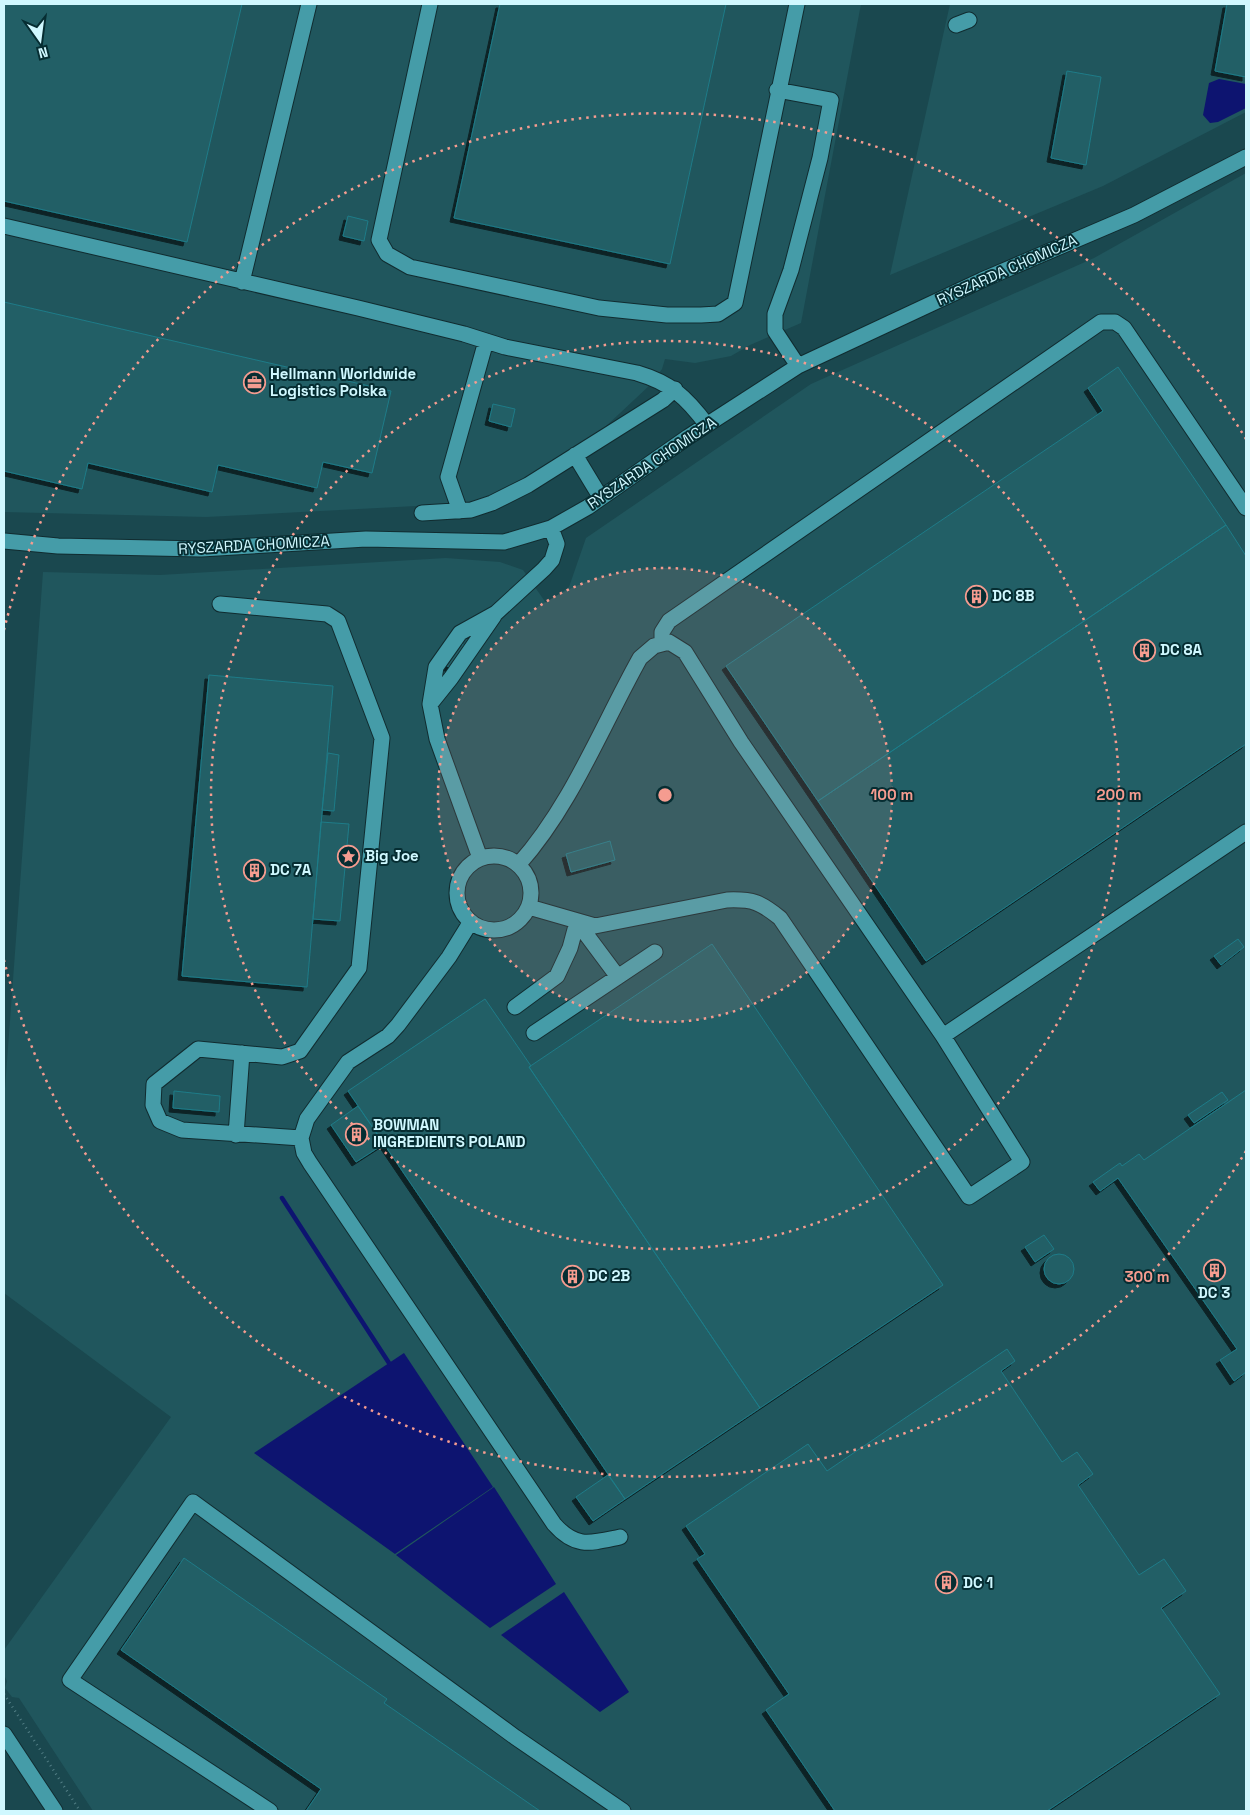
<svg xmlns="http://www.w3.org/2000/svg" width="1250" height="1815" viewBox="0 0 1250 1815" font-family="'Space Grotesk',sans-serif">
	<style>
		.built { fill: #20565d }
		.water { fill: #0d1470 }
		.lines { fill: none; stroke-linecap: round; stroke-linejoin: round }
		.stream { stroke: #0d1470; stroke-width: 4.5 }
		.building { fill: #245e66; stroke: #1e7c88; filter: url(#shadow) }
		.minor-casing { stroke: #112c30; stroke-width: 17 }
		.path { stroke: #527e85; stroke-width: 2.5; stroke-dasharray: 1 4; stroke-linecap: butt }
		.minor { stroke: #459ca8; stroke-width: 15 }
		.ring { fill: none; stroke: #f59c90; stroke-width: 2.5; stroke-dasharray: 2.5 5 }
		.labels { text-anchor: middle; stroke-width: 4; stroke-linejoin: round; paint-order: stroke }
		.street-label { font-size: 15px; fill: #d0f8ff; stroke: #062d32 }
		.poi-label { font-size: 15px; font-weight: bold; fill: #d0f8ff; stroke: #062d32; text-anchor: start }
		.centre { fill: #f59c90; stroke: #062d32; stroke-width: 2.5 }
		.ring-label { font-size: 15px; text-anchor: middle; font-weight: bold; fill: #f59c90; stroke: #062d32; stroke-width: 4; stroke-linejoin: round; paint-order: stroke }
	</style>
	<defs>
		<filter id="shadow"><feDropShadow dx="-4" dy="4" stdDeviation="0" flood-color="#0009"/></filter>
	</defs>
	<rect width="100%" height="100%" fill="#1a484f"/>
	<path class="built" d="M 4,4 L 861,4 L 801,323 L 750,345 L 731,356 L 695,363 L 665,359 L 662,369 L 650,385 L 604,428 L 503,492 L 473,503 L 206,517 L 4,512 Z
		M 950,4 L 1246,4 L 1246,112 L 1103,186 L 890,275 Z
		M 1246,173 L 1246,1811 L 93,1811 L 19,1698 L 12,1697 L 5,1688 L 7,1681 L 4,1675 L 4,1650 L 171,1417 L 4,1293 L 4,1102 L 43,572 L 160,575 L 446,558 L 500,562 L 523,570 L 546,603 L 569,587 L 586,538 L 811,384 L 1094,258 Z"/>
	<path class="water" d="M 1219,79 L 1246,84 L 1246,108 L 1218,122 L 1210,123 L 1203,115 L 1209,83 Z
		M 404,1353 L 493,1487 L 395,1554 L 254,1453 Z
		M 494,1487 L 556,1584 L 490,1628 L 396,1555 Z
		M 564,1592 L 629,1692 L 600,1712 L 501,1635 Z"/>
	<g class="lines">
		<path class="stream" d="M 282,1198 L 389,1363"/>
	</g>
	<path class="building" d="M 4,4 L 242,4 L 187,242 L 4,201 Z
		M 500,4 L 726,4 L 670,264 L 454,218 Z
		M 1227,4 L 1246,4 L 1246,77 L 1215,71 Z
		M 1067,71 L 1101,77 L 1086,165 L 1051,158 Z
		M 348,216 L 368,221 L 364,241 L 343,236 Z
		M 4,302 L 391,391 L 372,473 L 323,462 L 317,488 L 218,465 L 212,492 L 88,463 L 82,489 L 4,471 Z
		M 1118,367 L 1226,525 L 818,801 L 726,666 L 1103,411 L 1088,388 Z
		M 493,404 L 515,409 L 511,427 L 489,421 Z
		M 1226,525 L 1246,556 L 1246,744 L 926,961 L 818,801 Z
		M 460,643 L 466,647 L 451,669 L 445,664 Z
		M 209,675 L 333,686 L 307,987 L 182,976 Z
		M 328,753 L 339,755 L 334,811 L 322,810 Z
		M 321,822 L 349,824 L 340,921 L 313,919 Z
		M 610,841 L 615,860 L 571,872 L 566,854 Z
		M 1238,939 L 1244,947 L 1221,965 L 1214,956 Z
		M 712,944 L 943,1285 L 760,1408 L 529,1067 Z
		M 485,999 L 531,1066 L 529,1067 L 760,1408 L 625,1499 L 348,1091 Z
		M 1246,1090 L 1246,1372 L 1234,1381 L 1220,1360 L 1237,1349 L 1118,1178 L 1100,1191 L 1093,1182 L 1120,1163 L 1122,1166 L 1139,1154 L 1144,1160 Z
		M 174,1091 L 220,1096 L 219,1112 L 173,1108 Z
		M 1222,1092 L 1228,1100 L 1194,1123 L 1188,1115 Z
		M 358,1106 L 384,1144 L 356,1162 L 331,1125 Z
		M 1044,1235 L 1054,1249 L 1035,1262 L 1025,1247 Z
		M1044 1269a15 15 0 1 1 30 0a15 15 0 1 1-30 0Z
		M 1007,1349 L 1015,1361 L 1001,1371 L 1062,1462 L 1077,1452 L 1093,1474 L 1078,1485 L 1139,1575 L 1164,1559 L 1186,1591 L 1161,1608 L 1220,1694 L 1047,1811 L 835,1811 L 766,1710 L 789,1694 L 697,1559 L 705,1554 L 686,1526 L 808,1444 L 827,1471 Z
		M 608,1475 L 625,1499 L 593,1521 L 576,1497 Z
		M 184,1558 L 387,1699 L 384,1703 L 540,1811 L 306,1811 L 321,1789 L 121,1650 Z"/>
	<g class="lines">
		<defs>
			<path id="minor" d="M 430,4 L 379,240 L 387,254 L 410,267 L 599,308 L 667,315 L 701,315 L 718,314 L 735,303 L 797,4
				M 956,25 L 969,20
				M 777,90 L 831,100 L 820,158 L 791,270 L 775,314 L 775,331 L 798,366
				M 4,226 L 358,308 L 464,334 L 505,347 L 637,373 C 671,383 686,397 707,425
				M 242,282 L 309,4
				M 575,455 L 601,498
				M 460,511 L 448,477 L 486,341
				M 422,513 L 471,510 L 492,503 L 528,485 L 663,400 L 675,389
				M 4,541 L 58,546 L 201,549 L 366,539 L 504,542 L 551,528 L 588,507 L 688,437 L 798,366 L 982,280 L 1134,215 L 1246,157
				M 220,604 L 327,614 L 338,621 L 382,738 L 359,968 L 300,1051 L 282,1057 L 198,1049 L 154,1084 L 153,1105 L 160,1121 L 182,1130 L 301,1138 L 307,1119 L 348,1062 L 388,1036 L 398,1025 L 449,957 L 470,923
				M 662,643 L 662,632 L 669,621 L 1101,322 L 1115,322 L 1124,328 L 1246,508
				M 431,703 L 451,678 L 494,616
				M457 893a37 37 0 1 1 74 0a37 37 0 1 1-74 0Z
				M 480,858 L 437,739 L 430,704 L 436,667 L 460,633 L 496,613 L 544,569 L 552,560 L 557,544 L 551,528
				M 519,864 C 571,806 602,726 640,658 L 654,646 L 669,642 L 685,652 L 741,742 L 943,1036 L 1022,1162 L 969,1197 L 780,918 C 760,902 753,899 727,900 L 595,926 L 529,907
				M 577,922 L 618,977
				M 515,1007 L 557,976 L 570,948 L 577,922
				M 534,1033 L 655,952
				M 943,1036 L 1246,832
				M 236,1135 L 242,1053
				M 301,1138 L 304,1153 L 310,1163 L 554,1524 C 576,1549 591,1543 620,1537
				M 4,1734 L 55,1811
				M 270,1811 L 70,1680 L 193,1502 L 515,1737 L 623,1811"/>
		</defs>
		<use href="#minor" class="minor-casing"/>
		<path class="path" d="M 4,1694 L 80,1811"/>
		<use href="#minor" class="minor"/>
	</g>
	<circle cx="665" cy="795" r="227" fill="#f59c90" fill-opacity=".12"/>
	<g class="ring">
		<circle cx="665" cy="795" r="227"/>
		<circle cx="665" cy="795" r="454"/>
		<path d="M1246 1151A681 681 0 0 1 4 960M4 630A681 681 0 0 1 1246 439"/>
	</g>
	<defs>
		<symbol id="office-ring" viewBox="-11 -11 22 22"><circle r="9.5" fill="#062d32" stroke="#f59c90" stroke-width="1.5"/><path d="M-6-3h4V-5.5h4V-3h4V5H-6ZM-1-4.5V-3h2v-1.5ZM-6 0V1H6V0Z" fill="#f59c90"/></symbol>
		<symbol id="building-ring" viewBox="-11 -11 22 22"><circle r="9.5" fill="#062d32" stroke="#f59c90" stroke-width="1.5"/><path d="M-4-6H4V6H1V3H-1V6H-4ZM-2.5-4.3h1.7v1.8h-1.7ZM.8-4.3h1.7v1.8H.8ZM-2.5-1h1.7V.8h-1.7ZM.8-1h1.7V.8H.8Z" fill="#f59c90"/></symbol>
		<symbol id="sight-ring" viewBox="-11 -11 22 22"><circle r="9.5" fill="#062d32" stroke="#f59c90" stroke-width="1.5"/><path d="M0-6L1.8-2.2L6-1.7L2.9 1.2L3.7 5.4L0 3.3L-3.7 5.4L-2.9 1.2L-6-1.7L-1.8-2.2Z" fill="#f59c90"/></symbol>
	</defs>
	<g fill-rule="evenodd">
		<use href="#office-ring" x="242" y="370" width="25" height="25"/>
		<use href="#building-ring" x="964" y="584" width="25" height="25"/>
		<use href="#building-ring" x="1132" y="638" width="25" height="25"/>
		<use href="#sight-ring" x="336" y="844" width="25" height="25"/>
		<use href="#building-ring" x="242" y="858" width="25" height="25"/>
		<use href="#building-ring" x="344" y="1122" width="25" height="25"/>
		<use href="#building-ring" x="1202" y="1258" width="25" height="25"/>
		<use href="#building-ring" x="560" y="1264" width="25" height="25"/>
		<use href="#building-ring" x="934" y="1570" width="25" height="25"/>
	</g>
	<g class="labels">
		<g class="street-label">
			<text transform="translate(1007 270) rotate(-24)" y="5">RYSZARDA CHOMICZA</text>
			<text transform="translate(652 463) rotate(-34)" y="5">RYSZARDA CHOMICZA</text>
			<text transform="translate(254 545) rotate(-3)" y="5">RYSZARDA CHOMICZA</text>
		</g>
		<g class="poi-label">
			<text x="270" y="379">Hellmann Worldwide<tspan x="270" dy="17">Logistics Polska</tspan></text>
			<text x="992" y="601">DC 8B</text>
			<text x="1160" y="655">DC 8A</text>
			<text x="365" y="861">Big Joe</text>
			<text x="270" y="875">DC 7A</text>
			<text x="373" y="1130">BOWMAN<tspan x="373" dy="17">INGREDIENTS POLAND</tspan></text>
			<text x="588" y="1281">DC 2B</text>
			<text x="1214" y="1298" text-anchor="middle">DC 3</text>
			<text x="963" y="1588">DC 1</text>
		</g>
	</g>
	<circle cx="665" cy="795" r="8" class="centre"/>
	<g class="ring-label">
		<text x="892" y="800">100 m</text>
		<text x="1119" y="800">200 m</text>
		<text x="1147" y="1282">300 m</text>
	</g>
	<rect width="1250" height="1815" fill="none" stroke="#d0f8ff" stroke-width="10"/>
	<g transform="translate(40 40) rotate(166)" stroke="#062d32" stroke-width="4" paint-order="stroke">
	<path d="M0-4L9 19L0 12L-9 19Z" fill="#d0f8ff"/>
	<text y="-8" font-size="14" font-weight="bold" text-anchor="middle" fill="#d0f8ff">N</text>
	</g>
</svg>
